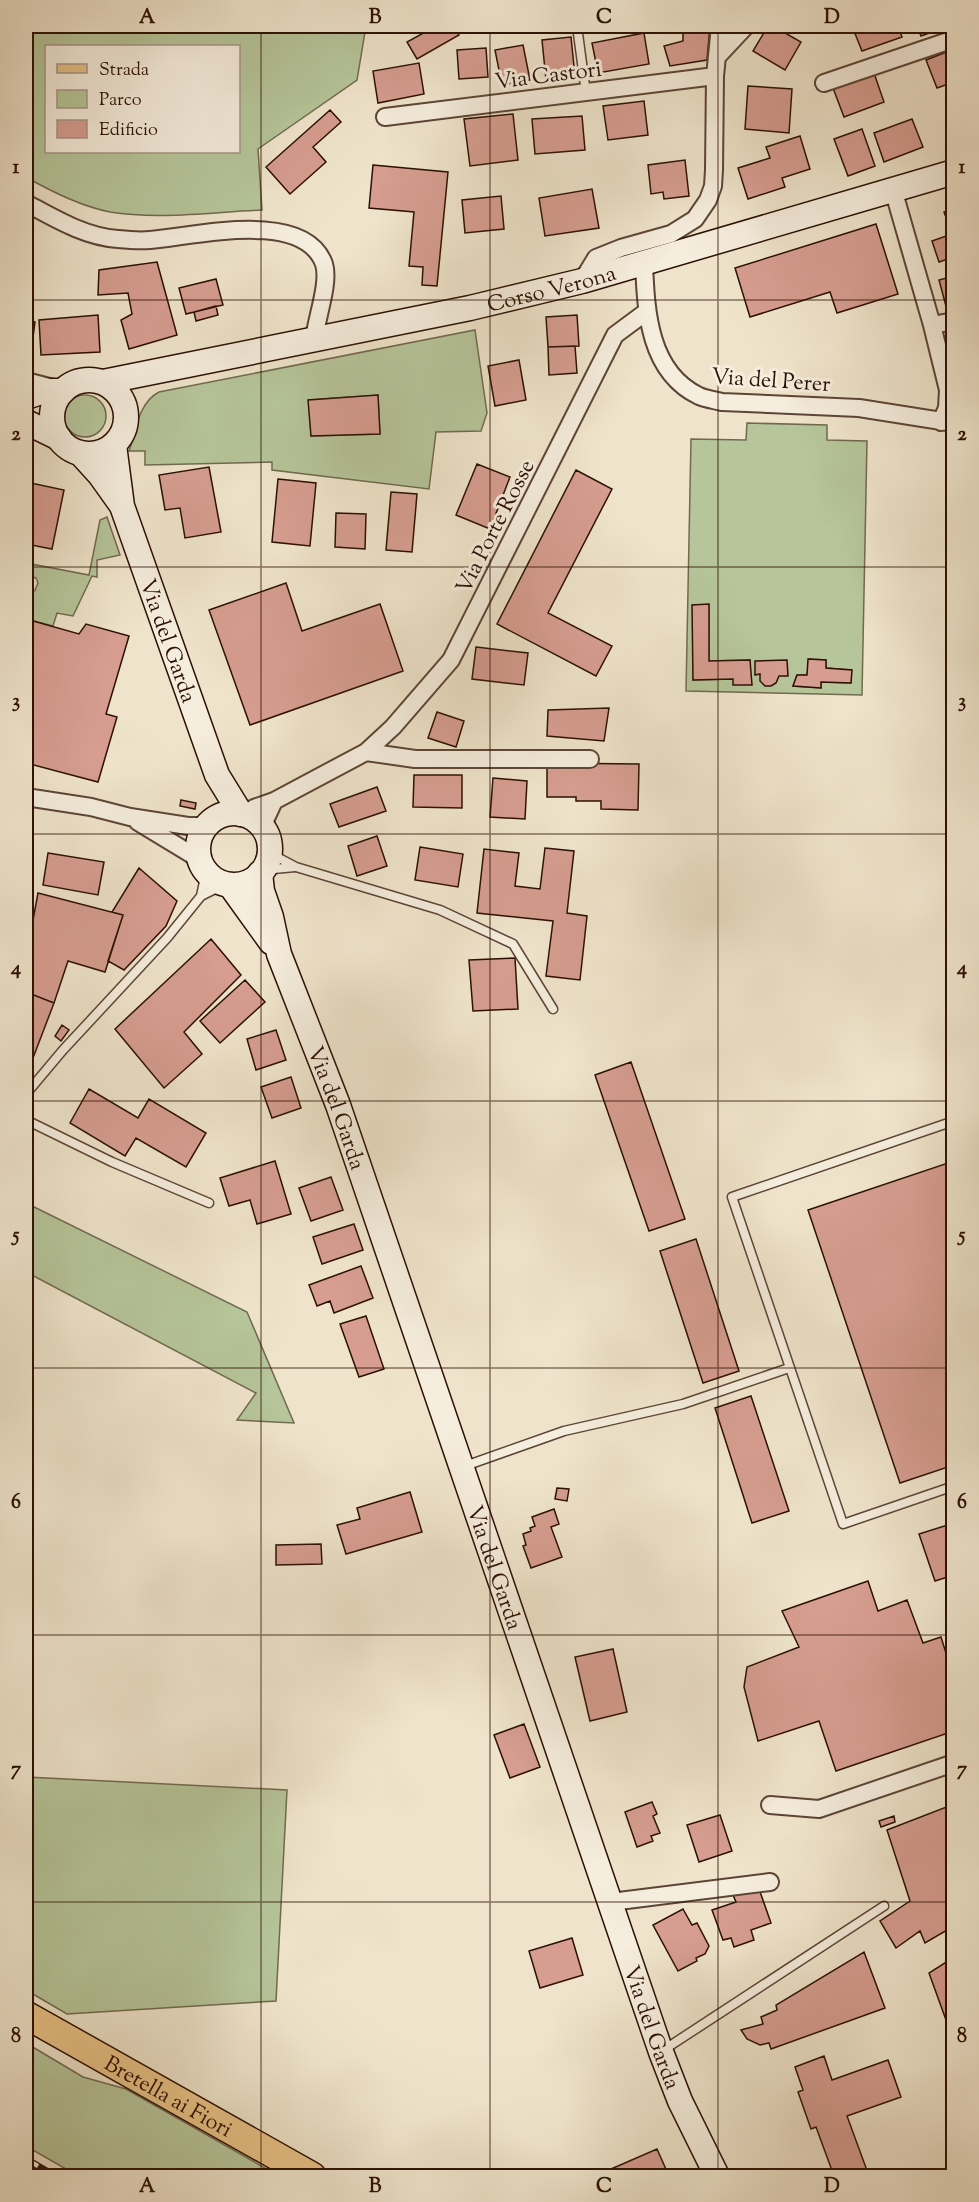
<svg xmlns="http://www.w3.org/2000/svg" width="979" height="2202" viewBox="0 0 979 2202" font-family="'Sorts Mill Goudy',serif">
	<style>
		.green { fill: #b6c59a; stroke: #716a4f; stroke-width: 1.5; fill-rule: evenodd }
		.building { fill: #d69d90; stroke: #2c1004; stroke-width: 1.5 }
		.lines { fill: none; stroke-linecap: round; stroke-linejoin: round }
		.lane-casing { stroke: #5d4536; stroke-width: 11 }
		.street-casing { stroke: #5d4536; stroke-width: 20 }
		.secondary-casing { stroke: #2c1004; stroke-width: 27 }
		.primary-casing { stroke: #2c1004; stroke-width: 30 }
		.lane { stroke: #f5eddd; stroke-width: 8 }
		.street { stroke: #f5eddd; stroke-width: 16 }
		.secondary { stroke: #f5eddd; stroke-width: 24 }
		.primary { stroke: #e8c286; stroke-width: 27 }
		.rail-casing { stroke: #2c1004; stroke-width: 7 }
		.rail { stroke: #f5eddd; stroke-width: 4.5; stroke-dasharray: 14; stroke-linecap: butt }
		.grid { fill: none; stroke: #2c1004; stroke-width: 1.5; stroke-opacity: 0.55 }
		.labels { text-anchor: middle; stroke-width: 6; stroke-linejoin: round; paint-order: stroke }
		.street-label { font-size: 22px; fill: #2c1004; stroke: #f5eddd }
		.neatline { fill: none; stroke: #2c1004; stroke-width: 2 }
		.grid-label { font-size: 20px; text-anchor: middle; font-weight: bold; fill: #2c1004 }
	</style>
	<rect width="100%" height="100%" fill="#efe4cb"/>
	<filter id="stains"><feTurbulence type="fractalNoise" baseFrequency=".00333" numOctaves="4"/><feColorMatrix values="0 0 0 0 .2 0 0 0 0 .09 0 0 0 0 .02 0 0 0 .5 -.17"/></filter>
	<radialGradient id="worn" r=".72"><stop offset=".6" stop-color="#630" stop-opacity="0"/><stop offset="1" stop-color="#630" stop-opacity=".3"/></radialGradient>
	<path class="green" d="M 26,26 L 366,26 L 357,80 L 258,149 L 262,210 C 213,212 159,220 110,212 C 80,206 52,192 26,177 ZM 46,46 L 238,46 L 238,152 L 46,152 Z
		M 475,330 L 487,413 L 481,431 L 436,432 L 429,489 L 272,470 L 272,462 L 145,465 L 145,451 L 129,451 C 136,431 138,403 159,392 ZM 378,395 L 380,434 L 311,436 L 309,400 Z
		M64 416a21 21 0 1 1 42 0a21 21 0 1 1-42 0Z
		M 747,423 L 827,425 L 827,440 L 867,441 L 862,695 L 686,691 L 691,439 L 746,440 ZM 693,605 L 709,605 L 709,661 L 750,660 L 750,672 L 733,679 L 693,680 ZM 809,659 L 826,660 L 826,668 L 851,670 L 851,683 L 821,682 L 821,688 L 793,686 L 797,675 L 807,675 Z
		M 107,517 L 120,555 L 97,560 L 97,577 L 92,576 L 73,616 L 57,613 L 53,626 L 26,619 L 26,599 L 35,590 L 38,583 L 36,578 L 26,574 L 26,563 L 89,575 L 100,520 Z
		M 26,1203 L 247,1312 L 294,1423 L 237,1420 L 256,1393 L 26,1272 Z
		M 26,1777 L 287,1790 L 276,2001 L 67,2014 L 26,1990 Z
		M 26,2043 L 83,2077 L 126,2089 L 279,2176 L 78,2176 L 26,2146 Z"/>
	<path class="building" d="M 436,26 L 453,26 L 459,35 L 417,59 L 407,42 Z
		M 510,26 L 551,26 L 511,32 Z
		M 710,26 L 707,60 L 670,66 L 664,46 L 683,41 L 683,28 Z
		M 768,26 L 773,26 L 801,42 L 785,70 L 753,51 Z
		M 852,26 L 898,26 L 902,37 L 862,51 Z
		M 917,26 L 949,26 L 921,36 Z
		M 644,33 L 649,64 L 598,73 L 592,43 Z
		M 571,37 L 575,76 L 546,80 L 542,40 Z
		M 523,45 L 530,80 L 502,85 L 495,50 Z
		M 486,48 L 488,77 L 459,79 L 457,50 Z
		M 954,49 L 954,82 L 937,88 L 926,60 Z
		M 419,63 L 424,94 L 378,103 L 373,71 Z
		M 874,73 L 884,102 L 844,117 L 833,88 Z
		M 748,86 L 792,89 L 789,133 L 745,129 Z
		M 644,101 L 648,135 L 608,140 L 603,106 Z
		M 330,110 L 341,122 L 313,147 L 326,162 L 290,194 L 266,167 Z
		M 513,114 L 518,160 L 470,166 L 464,119 Z
		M 582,116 L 585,150 L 535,154 L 532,119 Z
		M 912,119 L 923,147 L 884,162 L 874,133 Z
		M 862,129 L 875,166 L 848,176 L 834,139 Z
		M 800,136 L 810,169 L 782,178 L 785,187 L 748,199 L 738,168 L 770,158 L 766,147 Z
		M 685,160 L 689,196 L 664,199 L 663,192 L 651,194 L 648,165 Z
		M 373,165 L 448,172 L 437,286 L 422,285 L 423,267 L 409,266 L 414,212 L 369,208 Z
		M 592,189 L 599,228 L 545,236 L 539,198 Z
		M 501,196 L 504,229 L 465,233 L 462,200 Z
		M 954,209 L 954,257 L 939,262 L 932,241 L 952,234 L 944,212 Z
		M 876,224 L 898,294 L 837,313 L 830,292 L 750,317 L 735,268 Z
		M 157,262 L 177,335 L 129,349 L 121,320 L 132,314 L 128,293 L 98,295 L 99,270 Z
		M 954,276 L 954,309 L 947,310 L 939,280 Z
		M 216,279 L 223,305 L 186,314 L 179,288 Z
		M 216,306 L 218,315 L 196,321 L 194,312 Z
		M 98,315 L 100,352 L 41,355 L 39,320 Z
		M 577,315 L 579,346 L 548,347 L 546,317 Z
		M 26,321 L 35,322 L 30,360 L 26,360 Z
		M 575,346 L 577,373 L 549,375 L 548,347 Z
		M 519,360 L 526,400 L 495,406 L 488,366 Z
		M 378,395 L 380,434 L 311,436 L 308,400 Z
		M 477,464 L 510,477 L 490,529 L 456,515 Z
		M 209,467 L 221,532 L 185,538 L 180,508 L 165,510 L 159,475 Z
		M 576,470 L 612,489 L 548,613 L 612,646 L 596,676 L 497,624 Z
		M 278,479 L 316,483 L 310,546 L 272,542 Z
		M 26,482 L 64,490 L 52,549 L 26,544 Z
		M 391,492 L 417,494 L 412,552 L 386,550 Z
		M 336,513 L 366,514 L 365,549 L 335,547 Z
		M 286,583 L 302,631 L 380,604 L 403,671 L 250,725 L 209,610 Z
		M 709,604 L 709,661 L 750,660 L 752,685 L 733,685 L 733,679 L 693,680 L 692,605 Z
		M 26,619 L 79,634 L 86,624 L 129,636 L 106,714 L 117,717 L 98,782 L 26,763 Z
		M 476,647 L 528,653 L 524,685 L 472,679 Z
		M 808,659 L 826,660 L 826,668 L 852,670 L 851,683 L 821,682 L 821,688 L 793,686 L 797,675 L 807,675 Z
		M 787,660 L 788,676 L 779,676 L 776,683 L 771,686 L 765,686 L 760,681 L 760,674 L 755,675 L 755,661 Z
		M 609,708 L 604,741 L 547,736 L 548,710 Z
		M 437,712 L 464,721 L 456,747 L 428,738 Z
		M 547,763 L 639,764 L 638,810 L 601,809 L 601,801 L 576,801 L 576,797 L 547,797 Z
		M 414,775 L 462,775 L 462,808 L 413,807 Z
		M 493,778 L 527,781 L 525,819 L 490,817 Z
		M 377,787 L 386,811 L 339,827 L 330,804 Z
		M 181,800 L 196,803 L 195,809 L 180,806 Z
		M 377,836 L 387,866 L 357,876 L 348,846 Z
		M 420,847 L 463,854 L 458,887 L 415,880 Z
		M 545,848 L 574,851 L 567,913 L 587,916 L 580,980 L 546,976 L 553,921 L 477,913 L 484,849 L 519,853 L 515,886 L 540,889 Z
		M 48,853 L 104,862 L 98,895 L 43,885 Z
		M 139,868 L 177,901 L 166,926 L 124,970 L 108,961 L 123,915 L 112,912 Z
		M 38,893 L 123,915 L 105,972 L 68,961 L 54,1003 L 26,992 L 26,928 L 31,931 Z
		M 211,939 L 241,975 L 184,1032 L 202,1054 L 164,1088 L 115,1029 Z
		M 515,958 L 518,1009 L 473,1011 L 469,960 Z
		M 245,980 L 265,1002 L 220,1043 L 200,1021 Z
		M 26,992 L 54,1003 L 33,1058 L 26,1055 Z
		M 62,1025 L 69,1030 L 61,1041 L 55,1036 Z
		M 276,1030 L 286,1060 L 256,1070 L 247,1039 Z
		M 631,1062 L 685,1219 L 649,1231 L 595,1075 Z
		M 291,1077 L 301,1108 L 272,1118 L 261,1087 Z
		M 89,1089 L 138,1118 L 149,1099 L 206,1133 L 186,1167 L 136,1138 L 125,1156 L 70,1123 Z
		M 275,1161 L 291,1214 L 257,1224 L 250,1200 L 229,1206 L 220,1178 Z
		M 954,1161 L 954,1465 L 900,1483 L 808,1210 Z
		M 331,1177 L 343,1210 L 311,1221 L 299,1188 Z
		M 354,1224 L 363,1250 L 322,1264 L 313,1237 Z
		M 696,1239 L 739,1371 L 703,1383 L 660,1251 Z
		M 361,1266 L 373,1298 L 334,1313 L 330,1301 L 317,1306 L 309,1285 Z
		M 366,1316 L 384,1369 L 359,1377 L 340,1324 Z
		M 751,1396 L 789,1511 L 752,1523 L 715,1408 Z
		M 557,1488 L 569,1489 L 567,1501 L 555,1499 Z
		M 410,1492 L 422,1532 L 346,1554 L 337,1525 L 360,1519 L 357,1508 Z
		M 554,1509 L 559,1524 L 551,1527 L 562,1557 L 531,1568 L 523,1546 L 526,1545 L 523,1534 L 531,1531 L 530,1528 L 535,1526 L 532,1517 Z
		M 954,1523 L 954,1575 L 935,1581 L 919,1534 Z
		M 321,1544 L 322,1564 L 276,1565 L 276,1545 Z
		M 868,1581 L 878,1611 L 907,1600 L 923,1643 L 941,1637 L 954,1679 L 954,1731 L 836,1771 L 819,1721 L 758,1741 L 744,1687 L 747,1667 L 799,1647 L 782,1611 Z
		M 613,1649 L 627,1712 L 590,1721 L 575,1657 Z
		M 524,1724 L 540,1767 L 510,1778 L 494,1735 Z
		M 652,1802 L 657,1814 L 653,1816 L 660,1833 L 651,1836 L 653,1841 L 637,1847 L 625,1812 Z
		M 954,1804 L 954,1926 L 925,1943 L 920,1931 L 896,1948 L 880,1921 L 910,1901 L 887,1830 Z
		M 720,1815 L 732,1851 L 699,1862 L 687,1825 Z
		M 894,1816 L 895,1822 L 881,1827 L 879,1821 Z
		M 758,1886 L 771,1923 L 751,1930 L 754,1940 L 734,1947 L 731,1938 L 723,1940 L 712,1910 L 736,1902 L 733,1895 Z
		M 683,1909 L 692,1925 L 697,1923 L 709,1946 L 705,1954 L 696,1958 L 697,1961 L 678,1971 L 653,1925 Z
		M 572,1938 L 583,1975 L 540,1988 L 529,1951 Z
		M 864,1952 L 885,2008 L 771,2049 L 769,2043 L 760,2045 L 747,2039 L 741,2030 L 763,2024 L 761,2017 L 777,2010 L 776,2005 Z
		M 954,1957 L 954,2042 L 929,1973 Z
		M 824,2056 L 832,2080 L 888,2060 L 901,2097 L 847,2116 L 869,2176 L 834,2176 L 816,2127 L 811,2129 L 798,2092 L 803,2090 L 795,2067 Z
		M 657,2149 L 669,2176 L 595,2176 Z"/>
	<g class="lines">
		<defs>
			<path id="lane" d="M 577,26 L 586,93
				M 270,848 L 279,858 L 296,867 L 440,910 L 513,944 L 553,1009
				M 263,870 L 295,867
				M 201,896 L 206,872
				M 26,1094 L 63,1050 L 167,938 L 201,896 L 225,884
				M 26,1120 L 112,1162 L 209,1203
				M 954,1121 L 732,1197 L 843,1524 L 954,1486
				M 465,1466 L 564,1431 L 683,1404 L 789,1368
				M 662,2051 L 884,1906"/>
			<path id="street" d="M 717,57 L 746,26
				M 824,83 L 954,39
				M 385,117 L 715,76
				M 893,189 L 932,325 L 948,390 L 947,408 L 941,422
				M 26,203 C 54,218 85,237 118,239 C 128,240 140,241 150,240 C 192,237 304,208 324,264 C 330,283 316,319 314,340
				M 644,264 C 646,312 649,372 699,396 C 706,399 714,400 722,402 L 859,408 L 954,423
				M 582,281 L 596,258 L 621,248 L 671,234 L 695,219 L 708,200 L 713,186 L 714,170 L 715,76 L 720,26
				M 932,325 L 954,321
				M 26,381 L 53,388
				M 366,752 L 415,759 L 590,759
				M 26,797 L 91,807 L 130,817 L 188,826 L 206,826
				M 245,815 L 254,808 L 274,801 L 366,752 L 393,727 L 451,660 L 615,335 L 646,312
				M 138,822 L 199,859
				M 262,827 L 274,801
				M 770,1805 L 819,1809 L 954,1763
				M 611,1902 L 770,1882"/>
			<g id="secondary">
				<circle cx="89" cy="417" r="37"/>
				<path id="s1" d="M 103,382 L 470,308 L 582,281 L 954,172"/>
				<path d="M 26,397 L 44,391 L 63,391"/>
				<path d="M 26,422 L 59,438"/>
				<path id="s2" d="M 114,445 L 122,506 L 217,775 L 241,814"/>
				<path d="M 80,453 L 100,475 L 120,503"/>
				<circle cx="234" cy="849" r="36"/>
				<path id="s3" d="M 260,873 L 262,891 L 271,917 L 279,954 L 338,1105 L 661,2052 L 680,2101 L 717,2176"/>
				<path d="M 230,885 L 271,942"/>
			</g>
			<g id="primary">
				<path id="s4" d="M 26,2015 L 312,2176"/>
			</g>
		</defs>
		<use href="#lane" class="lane-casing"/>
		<use href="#street" class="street-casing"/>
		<use href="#secondary" class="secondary-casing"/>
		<use href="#primary" class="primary-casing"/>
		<use href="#lane" class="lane"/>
		<use href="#street" class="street"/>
		<use href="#secondary" class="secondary"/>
		<use href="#primary" class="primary"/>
		<defs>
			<path id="rail" d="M 26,2159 L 55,2176
				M 26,2171 L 34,2176"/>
		</defs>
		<use href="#rail" class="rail-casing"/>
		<use href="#rail" class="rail"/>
	</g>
	<path class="grid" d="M 261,26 L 261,2176M 490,26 L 490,2176M 718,26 L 718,2176M 26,300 L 954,300M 26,567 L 954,567M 26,834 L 954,834M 26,1101 L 954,1101M 26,1368 L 954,1368M 26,1635 L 954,1635M 26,1902 L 954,1902"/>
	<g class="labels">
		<g class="street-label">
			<text transform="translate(548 74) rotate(-7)" y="8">Via Castori</text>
			<text dy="8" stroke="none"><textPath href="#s1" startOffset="458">Corso Verona</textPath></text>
			<text transform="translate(771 379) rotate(4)" y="8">Via del Perer</text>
			<text transform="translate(494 526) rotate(-63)" y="8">Via Porte Rosse</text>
			<text dy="8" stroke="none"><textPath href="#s2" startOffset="204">Via del Garda</textPath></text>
			<text dy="8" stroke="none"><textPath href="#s3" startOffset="248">Via del Garda</textPath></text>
			<text dy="8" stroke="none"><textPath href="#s3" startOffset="734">Via del Garda</textPath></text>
			<text dy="8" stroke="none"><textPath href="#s3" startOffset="1220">Via del Garda</textPath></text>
			<text dy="8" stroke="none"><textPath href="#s4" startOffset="164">Bretella ai Fiori</textPath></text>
		</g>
	</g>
	<rect width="979" height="2202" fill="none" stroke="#efe4cb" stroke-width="66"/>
	<rect x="45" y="45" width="195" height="108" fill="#f5eddd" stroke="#a59586" stroke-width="1.5"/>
	<rect x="57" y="64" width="30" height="9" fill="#e8c286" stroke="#a59586" stroke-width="1.5"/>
	<text x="99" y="75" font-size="18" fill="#2c1004">Strada</text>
	<rect x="57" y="90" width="30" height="18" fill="#b6c59a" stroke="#a59586" stroke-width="1.5"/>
	<text x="99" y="105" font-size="18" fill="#2c1004">Parco</text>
	<rect x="57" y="120" width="30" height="18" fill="#d69d90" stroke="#a59586" stroke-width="1.5"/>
	<text x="99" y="135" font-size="18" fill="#2c1004">Edificio</text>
	<rect x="33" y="33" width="913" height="2136" class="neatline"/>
	<g class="grid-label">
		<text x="147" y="23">A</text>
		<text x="375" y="23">B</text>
		<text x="604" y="23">C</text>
		<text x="832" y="23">D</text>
		<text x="16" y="173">1</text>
		<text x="962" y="173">1</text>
		<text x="16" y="440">2</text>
		<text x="962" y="440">2</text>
		<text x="16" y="707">3</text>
		<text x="962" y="707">3</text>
		<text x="16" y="974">4</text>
		<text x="962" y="974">4</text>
		<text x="16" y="1241">5</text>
		<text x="962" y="1241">5</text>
		<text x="16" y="1508">6</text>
		<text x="962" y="1508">6</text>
		<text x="16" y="1775">7</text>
		<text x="962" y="1775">7</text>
		<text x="16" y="2042">8</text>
		<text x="962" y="2042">8</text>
		<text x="147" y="2192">A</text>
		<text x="375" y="2192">B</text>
		<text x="604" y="2192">C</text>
		<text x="832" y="2192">D</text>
	</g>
	<rect width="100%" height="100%" filter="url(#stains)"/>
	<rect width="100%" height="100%" fill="url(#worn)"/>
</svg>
